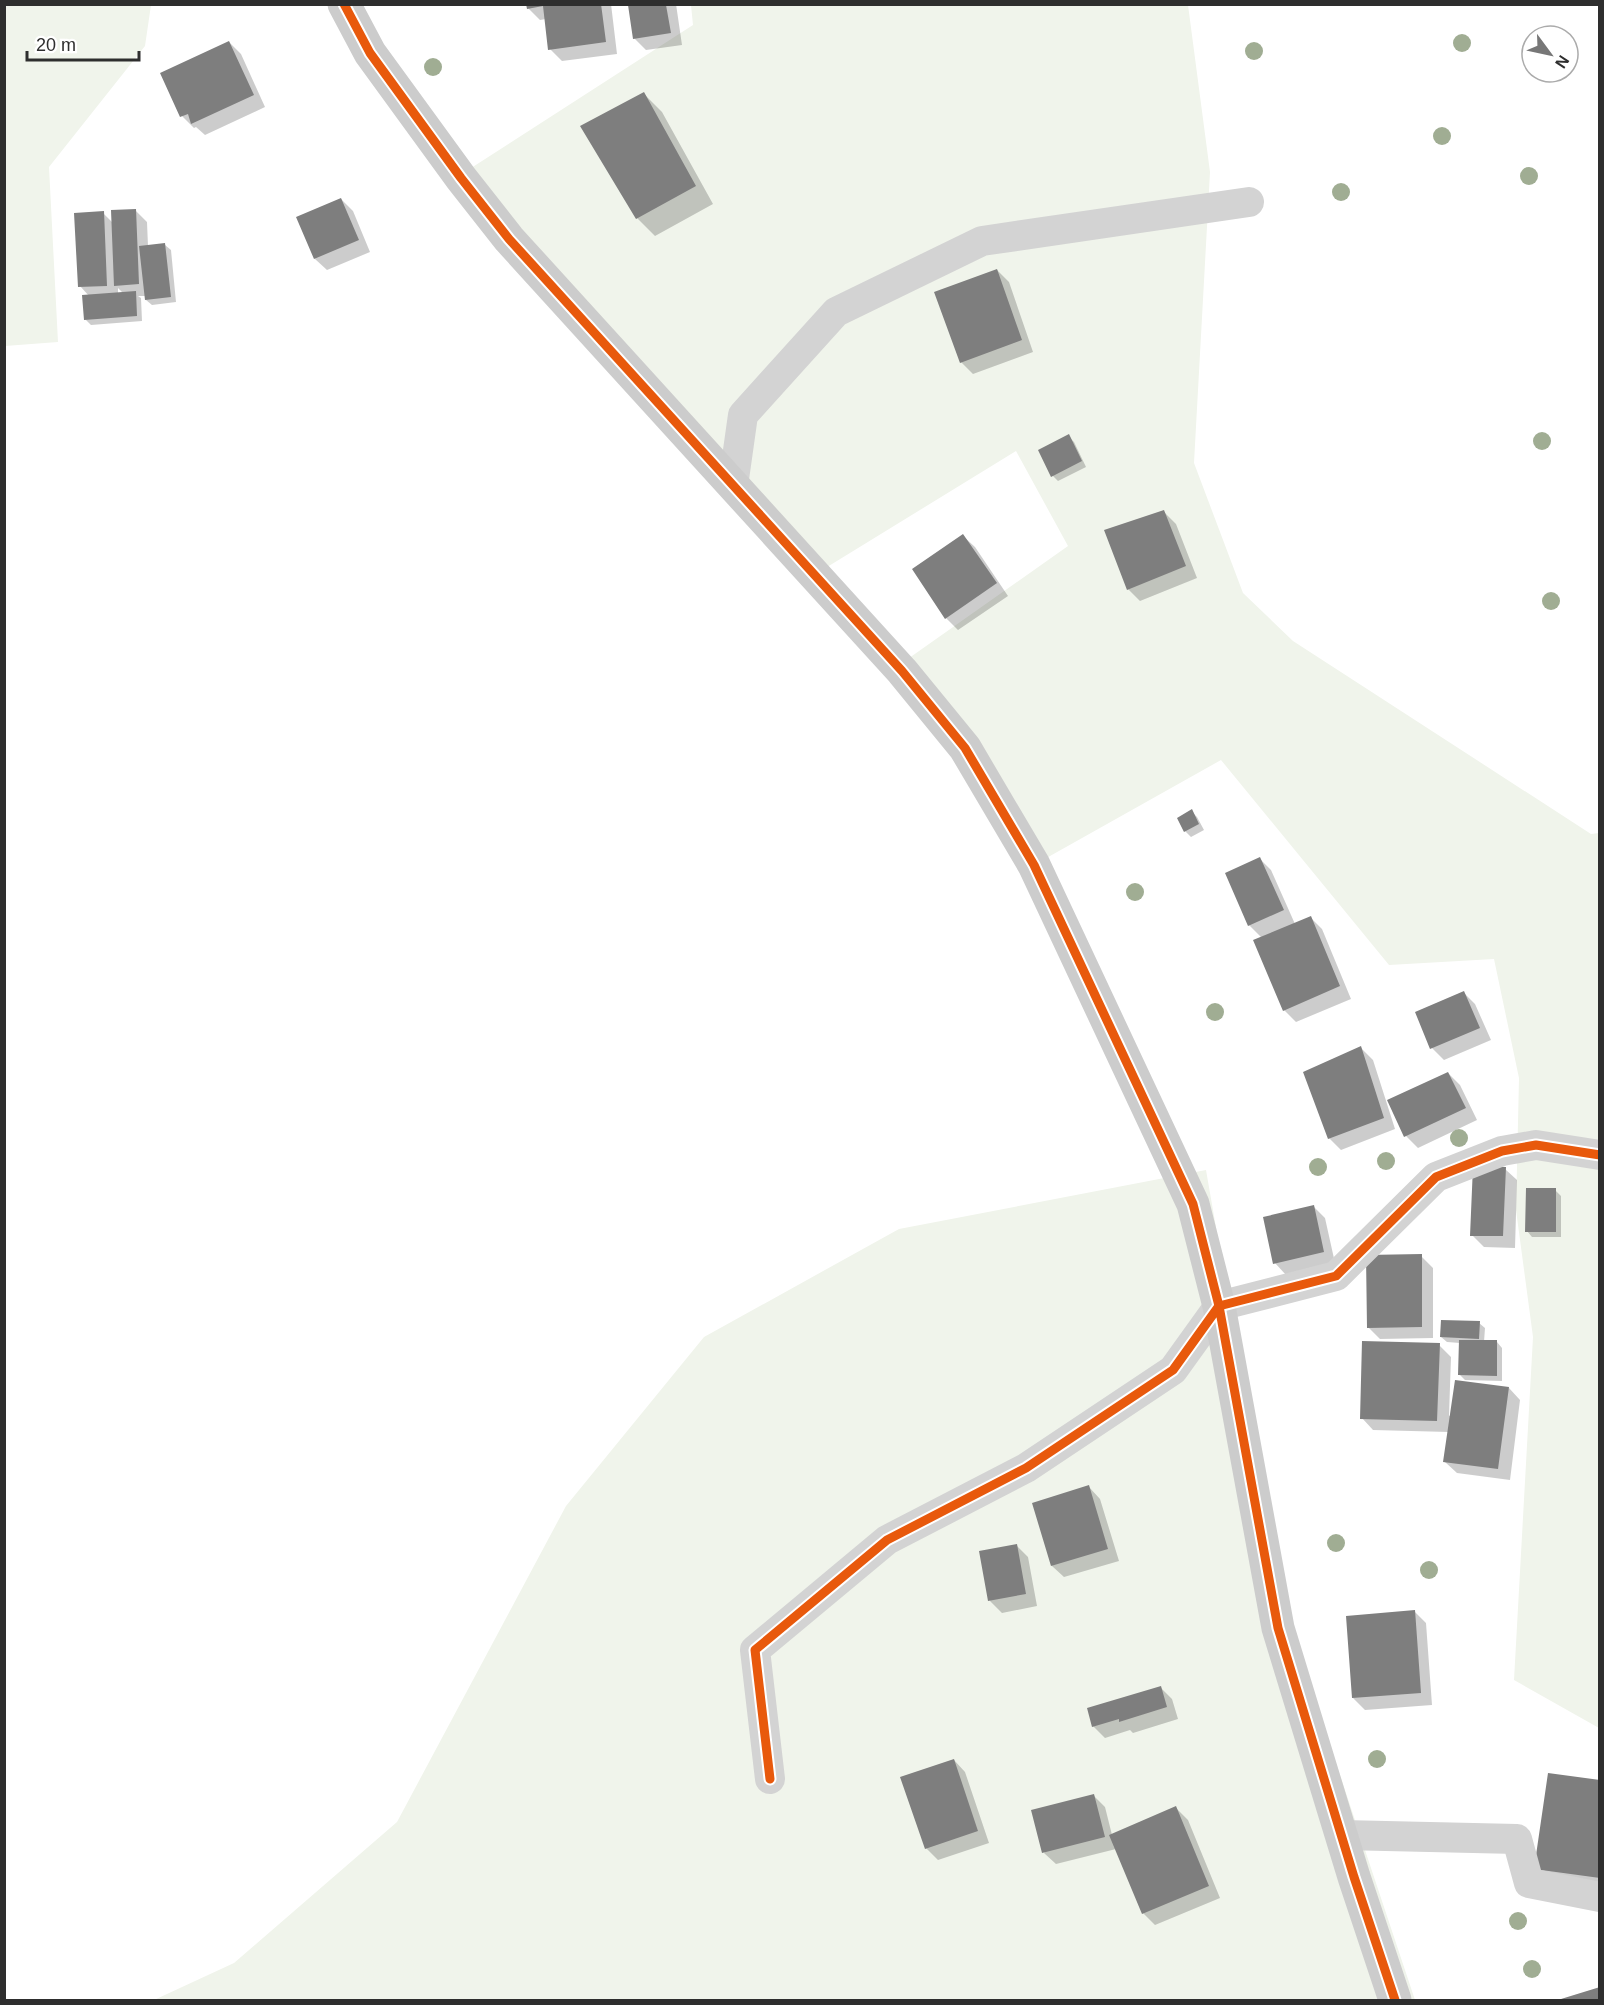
<svg xmlns="http://www.w3.org/2000/svg" width="1604" height="2005" viewBox="0 0 1604 2005" font-family="Helvetica,sans-serif">
	<style>
		.green { fill: #f0f4eb }
		.shadow { fill: #0003; fill-rule: evenodd }
		.building { fill: #7e7e7e }
		.lines { fill: none; stroke-linecap: round; stroke-linejoin: round }
		.street { stroke: #d3d3d3; stroke-width: 30 }
		.secondary { stroke: #ccc; stroke-width: 33 }
		.cycleway-casing { stroke: #fff; stroke-width: 13 }
		.cycleway { stroke: #e8590c; stroke-width: 9 }
		.tree { fill: #a0ad93 }
	</style>
	<rect width="100%" height="100%" fill="#fff"/>
	<path class="green" d="M 5,4 L 151,5 L 145,46 L 49,167 L 58,342 L 5,346 Z
		M 691,5 L 1188,5 L 1210,172 L 1194,463 L 1243,593 L 1293,641 L 1591,834 L 1599,833 L 1599,1728 L 1514,1680 L 1533,1337 L 1516,1210 L 1519,1078 L 1494,959 L 1389,965 L 1221,760 L 1034,865 L 1013,828 L 885,675 L 1068,546 L 1016,451 L 806,580 L 468,170 L 693,25 Z
		M 1206,1170 L 1280,1595 L 1415,2000 L 154,2000 L 234,1963 L 397,1822 L 566,1506 L 704,1337 L 899,1229 Z"/>
	<path class="shadow" d="M 528,4 L 611,4 L 617,54 L 562,61 L 550,49 L 546,19 L 540,20 L 528,8 Z
		M 630,4 L 676,4 L 682,45 L 646,50 L 634,38 Z
		M 229,42 L 241,54 L 265,107 L 205,135 L 196,127 L 194,128 L 182,116 Z
		M 644,94 L 662,112 L 713,204 L 655,236 L 637,218 Z
		M 341,199 L 353,211 L 370,252 L 327,270 L 315,259 Z
		M 135,210 L 147,222 L 148,246 L 165,245 L 171,250 L 176,302 L 152,305 L 146,300 L 146,296 L 138,296 L 141,298 L 142,321 L 91,325 L 85,319 L 89,296 L 80,286 L 103,213 L 113,223 ZM 118,288 L 124,294 L 118,294 Z
		M 997,270 L 1009,282 L 1033,352 L 973,374 L 961,362 Z
		M 1068,436 L 1074,442 L 1086,467 L 1058,481 L 1053,476 Z
		M 1164,512 L 1176,524 L 1197,578 L 1140,601 L 1128,589 Z
		M 963,536 L 975,547 L 1008,596 L 958,630 L 946,618 Z
		M 1191,811 L 1197,817 L 1204,830 L 1191,837 L 1185,831 Z
		M 1259,858 L 1271,870 L 1295,924 L 1310,917 L 1322,929 L 1351,999 L 1296,1022 L 1284,1010 L 1262,938 L 1249,925 Z
		M 1463,992 L 1475,1004 L 1491,1040 L 1444,1060 L 1432,1048 Z
		M 1361,1048 L 1373,1060 L 1395,1129 L 1341,1150 L 1329,1138 Z
		M 1448,1073 L 1460,1085 L 1477,1120 L 1418,1148 L 1406,1136 Z
		M 1505,1169 L 1517,1180 L 1515,1248 L 1484,1247 L 1472,1235 Z
		M 1555,1190 L 1561,1196 L 1561,1237 L 1532,1237 L 1527,1231 Z
		M 1313,1206 L 1325,1218 L 1335,1263 L 1286,1275 L 1275,1263 Z
		M 1421,1256 L 1433,1268 L 1433,1338 L 1380,1339 L 1368,1327 Z
		M 1479,1323 L 1485,1328 L 1484,1342 L 1497,1342 L 1502,1348 L 1502,1381 L 1465,1380 L 1460,1375 L 1460,1343 L 1447,1342 L 1441,1337 Z
		M 1439,1345 L 1451,1357 L 1449,1416 L 1509,1388 L 1520,1400 L 1510,1480 L 1457,1473 L 1445,1462 L 1449,1432 L 1373,1430 L 1362,1418 Z
		M 1089,1487 L 1100,1499 L 1119,1561 L 1064,1577 L 1052,1566 Z
		M 1016,1545 L 1028,1557 L 1037,1606 L 1002,1613 L 990,1601 Z
		M 1414,1611 L 1426,1623 L 1432,1705 L 1365,1710 L 1353,1698 Z
		M 1160,1687 L 1172,1699 L 1178,1719 L 1133,1733 L 1130,1730 L 1105,1738 L 1093,1726 Z
		M 954,1760 L 965,1772 L 989,1843 L 938,1860 L 926,1848 Z
		M 1600,1781 L 1600,1893 L 1536,1869 Z
		M 1093,1795 L 1105,1807 L 1112,1835 L 1176,1808 L 1188,1820 L 1220,1898 L 1155,1925 L 1143,1913 L 1116,1849 L 1056,1864 L 1044,1853 Z
		M 1600,1988 L 1600,2000 L 1563,2000 Z"/>
	<path class="building" d="M 526,4 L 601,4 L 606,42 L 548,50 L 543,6 L 527,9 Z
		M 628,5 L 666,5 L 671,33 L 633,39 Z
		M 229,41 L 254,95 L 191,124 L 188,114 L 180,117 L 160,73 Z
		M 644,92 L 696,186 L 636,219 L 580,126 Z
		M 341,198 L 359,240 L 314,259 L 296,217 Z
		M 136,209 L 139,284 L 114,286 L 111,210 Z
		M 104,211 L 107,286 L 78,287 L 74,213 Z
		M 165,243 L 171,297 L 145,300 L 139,246 Z
		M 997,269 L 1022,340 L 960,363 L 934,292 Z
		M 136,291 L 137,316 L 84,320 L 82,295 Z
		M 1069,434 L 1082,461 L 1051,477 L 1038,450 Z
		M 1164,510 L 1186,566 L 1127,590 L 1104,530 Z
		M 963,534 L 997,583 L 945,619 L 912,569 Z
		M 1192,809 L 1199,824 L 1184,832 L 1177,818 Z
		M 1260,857 L 1284,910 L 1248,926 L 1225,873 Z
		M 1311,916 L 1340,986 L 1283,1011 L 1253,940 Z
		M 1464,991 L 1480,1028 L 1430,1049 L 1415,1012 Z
		M 1361,1046 L 1384,1118 L 1328,1139 L 1303,1072 Z
		M 1448,1072 L 1466,1108 L 1404,1137 L 1387,1100 Z
		M 1473,1166 L 1506,1167 L 1503,1236 L 1470,1236 Z
		M 1526,1188 L 1556,1188 L 1556,1232 L 1525,1232 Z
		M 1314,1205 L 1324,1252 L 1273,1264 L 1263,1217 Z
		M 1422,1254 L 1422,1327 L 1367,1328 L 1366,1255 Z
		M 1441,1320 L 1480,1321 L 1479,1339 L 1440,1337 Z
		M 1459,1340 L 1497,1340 L 1497,1376 L 1458,1375 Z
		M 1362,1341 L 1440,1343 L 1437,1421 L 1360,1419 Z
		M 1455,1380 L 1509,1387 L 1498,1469 L 1443,1462 Z
		M 1089,1485 L 1108,1549 L 1051,1566 L 1032,1503 Z
		M 1017,1544 L 1026,1594 L 988,1601 L 979,1551 Z
		M 1415,1610 L 1421,1693 L 1352,1698 L 1346,1616 Z
		M 1161,1686 L 1167,1707 L 1119,1722 L 1119,1719 L 1092,1727 L 1087,1708 Z
		M 954,1759 L 978,1831 L 925,1849 L 900,1777 Z
		M 1548,1773 L 1600,1780 L 1600,1878 L 1534,1869 Z
		M 1094,1794 L 1105,1837 L 1042,1853 L 1031,1810 Z
		M 1176,1806 L 1209,1886 L 1142,1914 L 1109,1835 Z
		M 1600,1987 L 1600,2000 L 1562,2000 L 1561,1999 Z"/>
	<g class="lines">
		<path class="street" d="M 733,486 L 743,415 L 836,312 L 982,241 L 1249,202
			M 770,1779 L 755,1650 L 887,1540 L 1026,1468 L 1173,1370 L 1219,1306 L 1336,1276 L 1436,1177 L 1502,1151 L 1536,1145 L 1600,1155
			M 1342,1835 L 1517,1839 L 1529,1883 L 1600,1897"/>
		<path class="secondary" d="M 344,4 L 370,53 L 461,178 L 509,239 L 902,671 L 965,748 L 1034,865 L 1193,1204 L 1219,1306 L 1278,1628 L 1354,1877 L 1395,2000"/>
		<defs>
			<path id="cycleway" d="M 344,4 L 370,53 L 461,178 L 509,239 L 902,671 L 965,748 L 1034,865 L 1193,1204 L 1219,1306 L 1278,1628 L 1354,1877 L 1395,2000
				M 770,1779 L 755,1650 L 887,1540 L 1026,1468 L 1173,1370 L 1219,1306 L 1336,1276 L 1436,1177 L 1502,1151 L 1536,1145 L 1600,1155"/>
		</defs>
		<use href="#cycleway" class="cycleway-casing"/>
		<use href="#cycleway" class="cycleway"/>
	</g>
	<g class="tree">
		<circle cx="1462" cy="43" r="9"/>
		<circle cx="1254" cy="51" r="9"/>
		<circle cx="433" cy="67" r="9"/>
		<circle cx="1442" cy="136" r="9"/>
		<circle cx="1529" cy="176" r="9"/>
		<circle cx="1341" cy="192" r="9"/>
		<circle cx="1542" cy="441" r="9"/>
		<circle cx="1551" cy="601" r="9"/>
		<circle cx="1135" cy="892" r="9"/>
		<circle cx="1215" cy="1012" r="9"/>
		<circle cx="1459" cy="1138" r="9"/>
		<circle cx="1386" cy="1161" r="9"/>
		<circle cx="1318" cy="1167" r="9"/>
		<circle cx="1336" cy="1543" r="9"/>
		<circle cx="1429" cy="1570" r="9"/>
		<circle cx="1377" cy="1759" r="9"/>
		<circle cx="1518" cy="1921" r="9"/>
		<circle cx="1532" cy="1969" r="9"/>
	</g>
	<rect width="1604" height="2005" fill="none" stroke="#2e2e2e" stroke-width="12"/>
	<g transform="translate(1550 54) rotate(123)"><circle r="28" fill="#ffffff" stroke="#ababab" stroke-width="1.5"/>
	<path d="M0-4.5L10 22L0 15L-10 22Z" fill="#777777"/>
	<text y="-9" font-size="16" font-weight="bold" text-anchor="middle" fill="#2e2e2e">N</text>
	</g>
	<path d="M27 51v9h112v-9" fill="none" stroke="#2e2e2e" stroke-width="3"/>
	<text x="36" y="51" font-size="18" fill="#2e2e2e" stroke="#ffffff" stroke-width="4.5" paint-order="stroke">20 m</text>
</svg>
